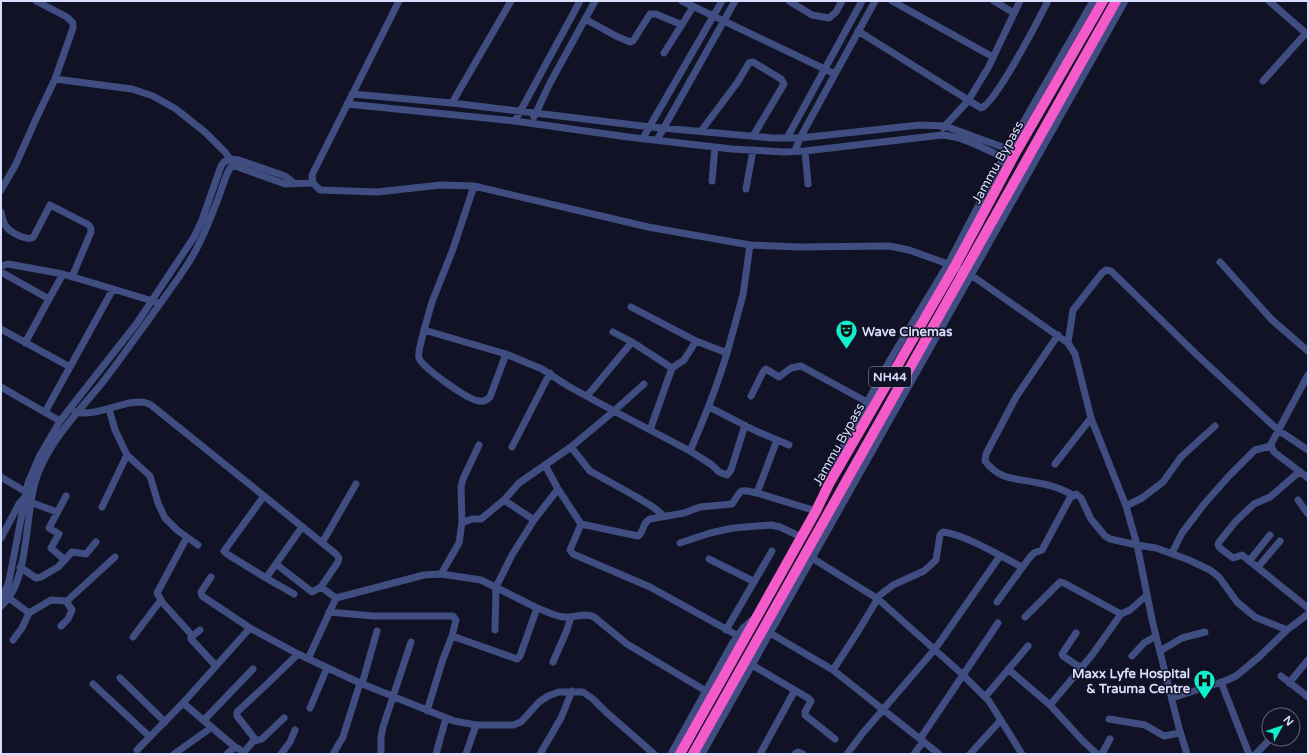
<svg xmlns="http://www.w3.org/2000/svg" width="1309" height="755" viewBox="0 0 1309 755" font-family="'Varela Round',sans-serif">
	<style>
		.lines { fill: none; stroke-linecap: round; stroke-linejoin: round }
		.minor { stroke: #3f4d81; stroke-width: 7 }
		.highway { stroke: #f55acb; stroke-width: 10 }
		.labels { text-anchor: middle; stroke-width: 3; stroke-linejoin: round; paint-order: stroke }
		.shield { fill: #111225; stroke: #9ca0bc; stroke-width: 1 }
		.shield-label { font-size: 12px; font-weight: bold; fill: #d8ddfd }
		.street-label { font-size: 13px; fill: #d8ddfd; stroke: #111225 }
		.poi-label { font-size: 13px; font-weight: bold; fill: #d8ddfd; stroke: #111225; text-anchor: start }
	</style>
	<rect width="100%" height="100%" fill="#111225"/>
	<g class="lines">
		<path class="minor" d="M 399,1 L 312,175 L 313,183 L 320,190 L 377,192 L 441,185 L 474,186 L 648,227 L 750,245 L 798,247 L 889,246 L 909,250 L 948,264 L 971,275 L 1068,343 L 1075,354 L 1091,418 L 1126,506 L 1137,545 L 1153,624 L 1179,728 L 1187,754
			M 682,1 L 835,74
			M 789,1 L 812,15 L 829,18 L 836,12 L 842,1
			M 892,1 L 993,57
			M 994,1 L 1014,13
			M 1269,1 L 1308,35
			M 585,19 L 616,36 L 630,42 L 633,41 L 650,14 L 656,14 L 682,25
			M 858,31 L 981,108 C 995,104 1039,19 1048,1
			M 664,53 L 693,7
			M 55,79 L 132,89 L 153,96 L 176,109 L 206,133 L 225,152 L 232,162
			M 1263,81 L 1306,33 L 1308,33
			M 352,94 L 452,103 L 651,127 L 772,138 L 800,138 L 920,125 L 945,126 L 1016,152
			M 452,103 L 511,1
			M 347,104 L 515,121 L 628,137 L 732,149 L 785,152 L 805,151 L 942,135 C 968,137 988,152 1012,161
			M 534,117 L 550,83 L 595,1
			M 515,121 L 580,1
			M 943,128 L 968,101 L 988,68 L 1020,1
			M 701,131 L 737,83 L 749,63 L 753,62 L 781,79 L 784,84 L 753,136
			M 643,138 L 722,1
			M 787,138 L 862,1
			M 657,140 L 735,1
			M 795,151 L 800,138 L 875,1
			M 805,151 L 808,184
			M 712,181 L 715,147
			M 474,186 L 453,249 L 432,302 L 424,330 L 506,354 L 542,369 L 568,386 L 614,411 L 644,384
			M 746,189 L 753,150
			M 1,190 L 16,164 L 36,119 L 55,79 L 73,28 L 73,23 L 67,17 L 36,1
			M 1,212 C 2,216 3,221 5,225 C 9,232 25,240 32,238 L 34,236 L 50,205 L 89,225 L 91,229 L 91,232 L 72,277
			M 1220,262 L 1272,320 L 1308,351
			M 1,266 L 8,264 L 63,274
			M 1,272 L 49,299 L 25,343
			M 49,299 L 63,274 L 113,289
			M 631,307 L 696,341 L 684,360 L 672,368
			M 1,329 L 70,367 L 45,412
			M 424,330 C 423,336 417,353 419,358 C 423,368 468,400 479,401 C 484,402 487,400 490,397 L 506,354
			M 1058,335 L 1016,397 L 986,454 L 985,461 C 1000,481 1016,478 1038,483 C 1051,485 1062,489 1073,495
			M 632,342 L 672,368 L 650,430
			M 1068,343 L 1073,310 L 1077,305 L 1102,273 L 1106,270 L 1111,271 L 1196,354 L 1278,430 L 1308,450
			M 727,353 L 743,295 L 750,245
			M 70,367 L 113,289 L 156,302
			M 1308,375 L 1271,444 L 1272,448 L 1274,452 L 1308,478
			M 1,387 L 60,421
			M 587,396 L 632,342 L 613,332
			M 751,396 L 763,372 L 766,369 L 779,377 L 791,368 L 801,366 L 867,402
			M 709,407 L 756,431 L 789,445
			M 109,409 L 115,430 L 127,455 L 150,476 L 158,503 L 165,518 L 177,530 L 198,545
			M 75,412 C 100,418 131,394 151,405 L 336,554 L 339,558 L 338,562 L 321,587 L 336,598
			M 777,440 L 757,493 L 816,511
			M 512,447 L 550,373
			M 571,447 L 614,411 L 690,451 L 712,465 L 719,472 L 727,475 L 731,470 L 745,425
			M 690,451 C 704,419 717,387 727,353 L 696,341
			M 1055,464 L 1091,418
			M 545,465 L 571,447 L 590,471 L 635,496 L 653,507 L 664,516
			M 1299,472 L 1270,497 L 1254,504 L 1236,521 L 1219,542 L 1218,545 L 1220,548 L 1233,558 L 1242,555 L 1308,608
			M 831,474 L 837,458 L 890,360 L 948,264 L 1008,149 L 1093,1
			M 1,477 L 26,492 L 30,493
			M 558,489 L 581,524 L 570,550 L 573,554 L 650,587 L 744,639
			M 264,496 L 224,551 L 227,554 L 266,578
			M 504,500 L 519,483 L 545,465 L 558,489 L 534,520
			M 1298,500 L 1308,514
			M 30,502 L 57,512
			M 1126,506 L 1142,498 L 1163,482 L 1181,457 L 1215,426
			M 102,507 L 127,455
			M 462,523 L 461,487 L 463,479 L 479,445
			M 581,524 L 638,536 C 644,532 642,523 650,519 L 684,513 L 700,507 L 732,504 C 743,489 737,489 757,493
			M 187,537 L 157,593 L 162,602 L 189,632
			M 1,538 L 19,504 L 24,498
			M 322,543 L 356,484
			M 680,543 L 710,533 L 733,528 L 771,525 L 780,527 L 801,537
			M 1172,553 L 1182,533 L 1205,503 L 1229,476 L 1255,450 L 1271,446
			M 812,558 L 878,599 L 962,674 L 989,701 L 1022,754
			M 709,559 L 753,581
			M 65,560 L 51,548 L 59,534 L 49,528 L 66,496
			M 1250,560 L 1270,535
			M 276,564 L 312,592 L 321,587
			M 20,567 L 33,576 L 36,578 L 41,577 L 58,567 L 72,552 L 86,554 L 96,542
			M 1258,567 L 1280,541
			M 441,574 L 459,543 L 462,523 L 472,519 L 481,519 L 504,500 L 534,520 L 512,555 L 496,587 L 495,630
			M 211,577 L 201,592 L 202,596 L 250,628 L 298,654 L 360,683 L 454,721 L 476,725 L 513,725 L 521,722 L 539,702 L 548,696 L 559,692 L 583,692 L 593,699 L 606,712 L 654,754
			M 294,594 L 266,578 L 302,527
			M 1,597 L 6,589 L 9,581 L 28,483 L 39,457 L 60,421 L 137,323 L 194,237 L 202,220 L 221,166 L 224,162 L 230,159 L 239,160 L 285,176 L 294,183
			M 9,598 L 29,613 L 51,600 L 67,601 L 115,557
			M 997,602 L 1030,557 L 1034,553 L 1042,550 L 1070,498 L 1076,494 L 1081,498 L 1091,519 L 1105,536 L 1110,539 L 1137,545 L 1156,548 L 1189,560 L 1210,570 L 1219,577 L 1237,602 L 1255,617 L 1287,630
			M 1,606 C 32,580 23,508 39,471 C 53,437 79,411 102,383 C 118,363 132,342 147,322 C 160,303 175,284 187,265 C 201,244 209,221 218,199 C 222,188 225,177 230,168 L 235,166 L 285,184 L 313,183
			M 537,608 C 546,611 556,617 565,617 C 576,618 584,612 594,617 L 627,644 L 706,691
			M 329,612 L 373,616 L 453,616 L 456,620 L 452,636
			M 1025,617 L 1060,582 L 1064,583 L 1121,614 L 1130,610 L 1147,595
			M 61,626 L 68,619 L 72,610 L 66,601
			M 200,630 L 191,637 L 191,639 L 216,666
			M 726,630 L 772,551
			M 770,633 L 833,670 L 939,754
			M 1076,633 L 1062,654 L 1063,656 L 1081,668
			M 133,637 L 161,600
			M 13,640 L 22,628 L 29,613
			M 1160,651 L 1182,638 L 1205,632
			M 1132,656 L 1144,643 L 1156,636
			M 308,659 L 336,598 L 424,575 L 441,574 L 481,580 L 537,608 L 520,656 L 517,659 L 452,636 L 443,659 L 427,711
			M 553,662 L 567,630 L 571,617
			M 752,665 L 808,698 L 811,701 L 805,712 L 805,715 L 835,739
			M 1008,669 L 1050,705 L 1082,740 L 1097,754
			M 833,670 L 857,633 L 880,595 L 893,585 L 924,571 L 936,560 L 940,535 L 943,532 C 964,534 1002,557 1022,567
			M 1281,676 L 1308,697
			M 120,678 L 165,722
			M 1221,682 L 1249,754
			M 1289,683 L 1308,660
			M 93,684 L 150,737
			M 362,684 L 377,631
			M 985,697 L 1028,646
			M 1172,698 L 1225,681 L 1236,676 L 1259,657 L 1287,630 L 1308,614
			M 183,703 L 235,747
			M 1050,705 L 1092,655 L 1121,614
			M 310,708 L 327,668
			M 1109,719 L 1145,725 L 1164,736 L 1180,733
			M 204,720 L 253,669
			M 920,739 L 998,623
			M 255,741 L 262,739 L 284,718
			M 137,750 L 183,703 L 250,628
			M 244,752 L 255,739 L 237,716 L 237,712 L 265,686 L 298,654
			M 174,754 L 212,727
			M 227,754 L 235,747 L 239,749
			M 281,754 L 290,742 L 295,730
			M 333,754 L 343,737 L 360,683
			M 381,754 L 381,737 L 383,727 L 411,642
			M 436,754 L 446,718
			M 466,754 L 476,725
			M 540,754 L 561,718 L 572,691
			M 671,754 L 732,644 L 743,628 L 752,620
			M 702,754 L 1125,1
			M 760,754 L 795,690
			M 795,754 L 798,752 L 803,754
			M 847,754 L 862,734 L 935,649 L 1000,556
			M 914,754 L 923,742
			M 970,754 L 1000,721
			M 1102,754 L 1110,739
			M 1256,754 L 1270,739"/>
		<path class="highway" d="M 680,754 L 816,511 L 829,484 L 955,266 L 1016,152 L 1103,1
			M 693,754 L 1116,1"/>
	</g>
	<defs>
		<symbol id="theatre-pin" viewBox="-11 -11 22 30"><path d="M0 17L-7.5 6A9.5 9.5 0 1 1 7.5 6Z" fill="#10f0cf" stroke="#111225"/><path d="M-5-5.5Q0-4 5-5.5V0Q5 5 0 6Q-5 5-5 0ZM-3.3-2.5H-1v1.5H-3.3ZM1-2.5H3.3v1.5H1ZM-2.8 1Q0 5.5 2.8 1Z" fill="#111"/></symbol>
		<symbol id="hospital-pin" viewBox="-11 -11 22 30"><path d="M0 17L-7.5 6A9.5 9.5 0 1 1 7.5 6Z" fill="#10f0cf" stroke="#111225"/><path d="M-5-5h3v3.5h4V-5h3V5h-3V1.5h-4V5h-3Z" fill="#111"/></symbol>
	</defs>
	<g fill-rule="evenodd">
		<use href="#theatre-pin" x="834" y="318" width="25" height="34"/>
		<use href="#hospital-pin" x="1192" y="668" width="25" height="34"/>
	</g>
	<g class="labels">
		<rect class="shield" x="869" y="367" width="42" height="20" rx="3"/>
		<g class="shield-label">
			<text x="890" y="381">NH44</text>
		</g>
		<g class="street-label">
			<text transform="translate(997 162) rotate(-61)" y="5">Jammu Bypass</text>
			<text transform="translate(838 444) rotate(-61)" y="5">Jammu Bypass</text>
		</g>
		<g class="poi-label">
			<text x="862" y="336">Wave Cinemas</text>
			<text x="1190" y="678" text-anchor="end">Maxx Lyfe Hospital<tspan x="1190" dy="15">&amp; Trauma Centre</tspan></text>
		</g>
	</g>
	<rect width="1309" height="755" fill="none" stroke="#d8ddfd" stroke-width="4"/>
	<g transform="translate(1281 727) rotate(50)"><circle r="19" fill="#111225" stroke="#61637b"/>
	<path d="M0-3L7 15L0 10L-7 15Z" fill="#10f0cf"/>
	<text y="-6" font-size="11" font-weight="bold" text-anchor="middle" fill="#d8ddfd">N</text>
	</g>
</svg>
